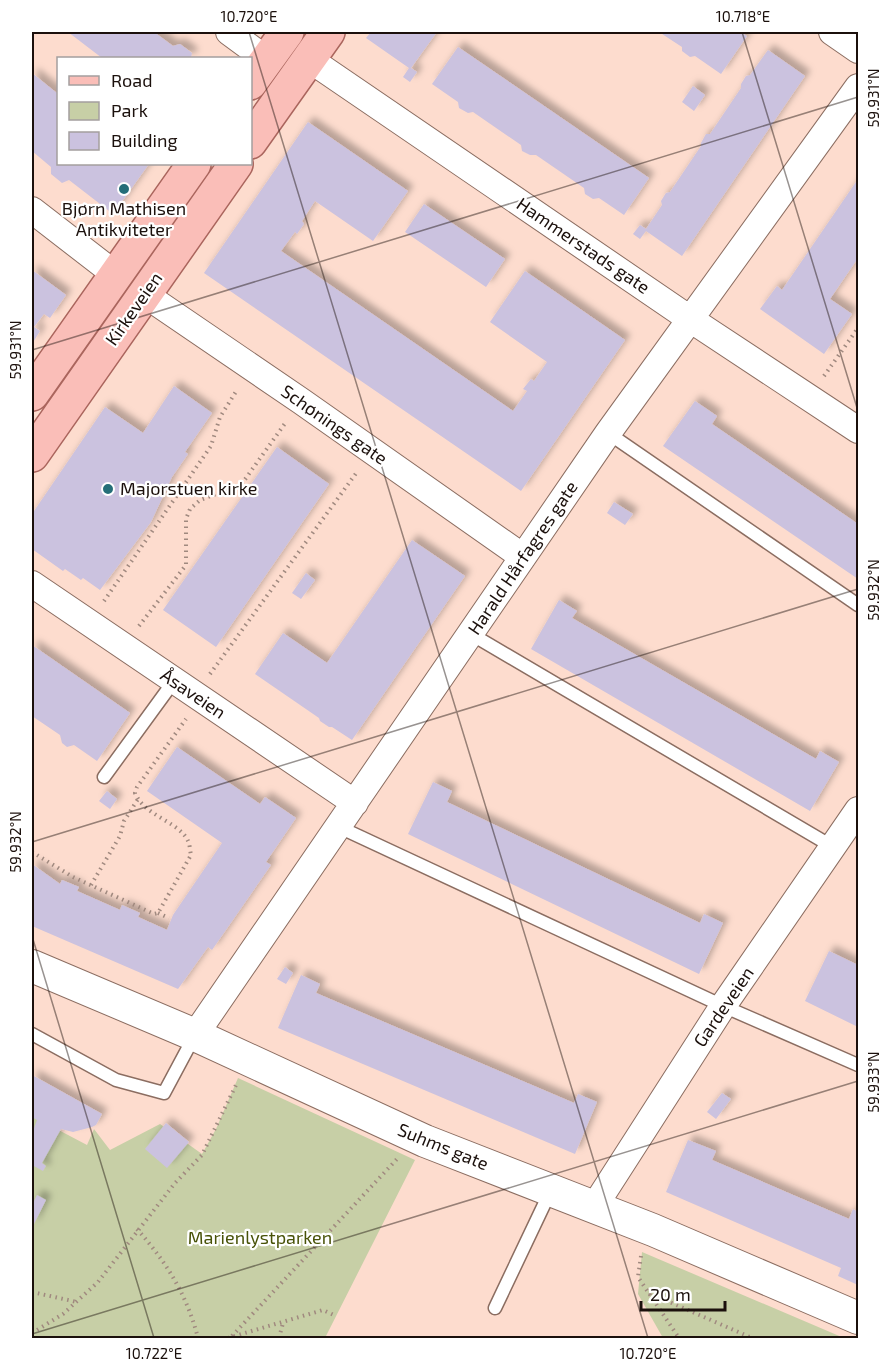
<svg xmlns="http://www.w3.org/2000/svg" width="890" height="1370" viewBox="0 0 890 1370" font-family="'Exo 2',sans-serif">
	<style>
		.green { fill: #c7cfa6 }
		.building { fill: #cbc2df; filter: url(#shadow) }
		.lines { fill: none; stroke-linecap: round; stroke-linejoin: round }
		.service-casing { stroke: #8b6d61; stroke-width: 15 }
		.minor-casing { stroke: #8b6d61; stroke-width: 28 }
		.tertiary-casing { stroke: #8b6d61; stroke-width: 34 }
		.primary-casing { stroke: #aa655d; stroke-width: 36 }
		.path { stroke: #a0897f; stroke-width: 4; stroke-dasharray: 1.5 4.5; stroke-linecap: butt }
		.service { stroke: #fff; stroke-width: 12 }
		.minor { stroke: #fff; stroke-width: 26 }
		.tertiary { stroke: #fff; stroke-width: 32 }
		.primary { stroke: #fabeb8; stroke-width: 33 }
		.ticks { fill: none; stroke: #1b100c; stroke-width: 1.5; stroke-opacity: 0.45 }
		.poi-dot { fill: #256e78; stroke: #fff; stroke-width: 2 }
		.labels { text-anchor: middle; stroke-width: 4.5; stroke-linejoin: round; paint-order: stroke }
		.poi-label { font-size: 18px; fill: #1b100c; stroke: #fff }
		.street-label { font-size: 18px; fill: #1b100c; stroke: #fff }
		.park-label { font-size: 18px; fill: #485208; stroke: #fff }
		.neatline { fill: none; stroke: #1b100c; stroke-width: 2 }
		.ticks-label { font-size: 15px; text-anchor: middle; fill: #1b100c }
	</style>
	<defs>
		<filter id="shadow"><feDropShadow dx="5.5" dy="-5.5" stdDeviation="3" flood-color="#0004"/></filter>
	</defs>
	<rect width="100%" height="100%" fill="#fddcce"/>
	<path class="green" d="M 238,1078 L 415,1160 L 325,1338 L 32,1338 L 32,1116 L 87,1145 L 94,1129 L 110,1150 L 160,1124 L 202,1154 L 216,1129 Z
		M 642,1252 L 844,1338 L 663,1338 L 638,1294 Z"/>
	<path class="building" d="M 68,32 L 154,32 L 173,46 L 180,44 L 192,53 L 191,58 L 102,58 Z
		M 371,32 L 437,32 L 411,68 L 417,72 L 410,82 L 403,77 L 409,68 L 366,38 Z
		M 659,32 L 740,32 L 747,36 L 721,74 L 695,56 L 690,57 L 682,51 L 682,47 Z
		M 458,47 L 649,178 L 624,215 L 599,198 L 593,199 L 585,194 L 584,188 L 536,155 L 530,155 L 522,151 L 521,145 L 473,112 L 468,113 L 459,108 L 458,102 L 432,84 Z
		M 768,50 L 805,76 L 682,256 L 646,231 L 640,239 L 633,234 L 640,225 L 646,229 L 662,205 L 661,201 L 666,193 L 670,192 L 701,146 L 701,143 L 706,134 L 710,134 L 741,88 L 741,84 L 746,76 L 750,75 Z
		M 32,73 L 58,94 L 58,164 L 149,164 L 113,214 L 69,180 L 62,183 L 51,174 L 51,167 L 32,151 Z
		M 693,86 L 705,95 L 694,111 L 682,102 Z
		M 308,122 L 408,191 L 373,241 L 315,201 L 302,221 L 304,224 L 297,234 L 295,232 L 281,251 L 513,411 L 527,391 L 523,389 L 531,379 L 534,381 L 547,362 L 490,322 L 525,271 L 625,340 L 521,491 L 204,273 Z
		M 858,179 L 858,258 L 830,299 L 852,314 L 824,354 L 760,309 L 777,286 L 782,290 Z
		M 424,204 L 505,259 L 486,287 L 405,232 Z
		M 32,270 L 66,295 L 50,318 L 44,314 L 34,327 L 40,331 L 32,344 Z
		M 174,386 L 212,413 L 185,452 L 188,454 L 172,477 L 151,522 L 100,590 L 83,578 L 81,580 L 65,569 L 63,571 L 32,549 L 32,514 L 105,407 L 143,433 Z
		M 695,401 L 717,416 L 712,424 L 858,524 L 858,579 L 663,446 Z
		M 277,447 L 329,484 L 216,647 L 163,610 Z
		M 614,502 L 633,514 L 625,525 L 607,513 Z
		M 412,540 L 465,576 L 352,740 L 332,727 L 329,727 L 320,721 L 319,718 L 255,674 L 283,633 L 327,663 Z
		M 306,573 L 315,580 L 301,599 L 292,593 Z
		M 559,600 L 577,611 L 572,618 L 816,759 L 820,751 L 839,762 L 810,811 L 531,649 Z
		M 32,645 L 130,713 L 97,761 L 74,745 L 67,747 L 62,743 L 60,735 L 32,716 Z
		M 177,747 L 260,804 L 265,797 L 296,818 L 266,862 L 271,865 L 212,950 L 208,947 L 178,989 L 32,926 L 32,864 L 60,884 L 62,880 L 79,887 L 77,891 L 120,910 L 122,905 L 140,913 L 138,917 L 167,930 L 173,915 L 222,843 L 147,791 Z
		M 433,782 L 452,791 L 447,802 L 700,923 L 704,914 L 723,923 L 699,974 L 408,834 Z
		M 107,791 L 117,799 L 110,809 L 99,801 Z
		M 829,951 L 858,965 L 858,1027 L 805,1001 Z
		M 285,967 L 293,973 L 286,984 L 277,979 Z
		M 301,975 L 320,984 L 316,993 L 574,1103 L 578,1094 L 597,1102 L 575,1154 L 278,1028 Z
		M 32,1075 L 102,1114 L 96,1125 L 92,1127 L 73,1132 L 61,1129 L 42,1163 L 46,1166 L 43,1171 L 32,1165 L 32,1134 L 37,1120 L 32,1117 Z
		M 722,1093 L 731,1099 L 716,1119 L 707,1112 Z
		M 166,1123 L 189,1142 L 167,1168 L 145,1149 Z
		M 688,1140 L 716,1151 L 712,1160 L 849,1219 L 853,1209 L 858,1212 L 858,1285 L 838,1276 L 841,1268 L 666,1192 Z
		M 37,1195 L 46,1200 L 32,1228 L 32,1205 Z"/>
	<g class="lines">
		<defs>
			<path id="service" d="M 608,433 L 858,605
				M 471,634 L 833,847
				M 104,777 L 174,681
				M 339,827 L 723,1006 L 858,1065
				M 32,1034 L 116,1080 L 164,1093 L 195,1035
				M 495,1308 L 551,1190"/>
			<path id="minor" d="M 229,32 L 267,60
				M 832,32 L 858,50
				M 309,59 L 690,319 L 858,430
				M 32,210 L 116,275
				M 144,294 L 301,401 L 523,557
				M 32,584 L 355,803
				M 195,1035 L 608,433 L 858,87
				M 594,1207 L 723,1006 L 858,810"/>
			<path id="tertiary" d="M 32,966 L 195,1035 L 425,1141 L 653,1230 L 858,1318"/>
			<path id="primary" d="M 250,83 L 287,32
				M 250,142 L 328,32
				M 32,394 L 194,164
				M 32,455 L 236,164"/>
		</defs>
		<use href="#service" class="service-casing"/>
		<use href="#minor" class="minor-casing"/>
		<use href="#tertiary" class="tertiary-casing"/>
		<use href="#primary" class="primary-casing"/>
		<path class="path" d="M 824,376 L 858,328
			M 104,601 L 211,446 L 220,417 L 237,390
			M 139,626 L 186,565 L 186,519 L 190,509 L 200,500 L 241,485 L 286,422
			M 210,674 L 357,472
			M 32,852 L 73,877 L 154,914 L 158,913 L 191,855 C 190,851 190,845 188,841 C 180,822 144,816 135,793 L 137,787 L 186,719
			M 91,885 L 120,836 L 124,821 L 138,799
			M 158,913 L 169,918
			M 137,1229 C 167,1263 187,1295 198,1338
			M 641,1256 L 638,1277 L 679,1338
			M 32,1292 L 77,1302
			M 649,1293 L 752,1338
			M 32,1333 L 63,1314 L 98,1282 L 175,1183 L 202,1155 L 236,1085
			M 232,1336 L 397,1159
			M 228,1338 L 323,1310 L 336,1316
			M 279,1338 L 283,1323"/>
		<use href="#service" class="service"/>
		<use href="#minor" class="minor"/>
		<use href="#tertiary" class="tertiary"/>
		<use href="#primary" class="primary"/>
	</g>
	<path class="ticks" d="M 249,32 L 648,1338M 742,32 L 858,411M 32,350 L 858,97M 32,842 L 858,589M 32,936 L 154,1338M 32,1334 L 858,1081"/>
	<g class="poi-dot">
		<circle cx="124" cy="189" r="6"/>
		<circle cx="108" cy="489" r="6"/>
	</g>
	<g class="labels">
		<g class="poi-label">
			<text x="124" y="215">Bjørn Mathisen<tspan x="124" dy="21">Antikviteter</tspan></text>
			<text x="120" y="495" text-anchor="start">Majorstuen kirke</text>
		</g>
		<g class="street-label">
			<text transform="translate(583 246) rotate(34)" y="6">Hammerstads gate</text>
			<text transform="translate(134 309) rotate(-55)" y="6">Kirkeveien</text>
			<text transform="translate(334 425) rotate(35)" y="6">Schønings gate</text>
			<text transform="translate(523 558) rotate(-56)" y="6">Harald Hårfagres gate</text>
			<text transform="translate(193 694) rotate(34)" y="6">Åsaveien</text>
			<text transform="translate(724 1007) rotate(-56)" y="6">Gardeveien</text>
			<text transform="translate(443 1147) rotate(22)" y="6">Suhms gate</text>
		</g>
		<g class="park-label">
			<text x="260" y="1244">Marienlystparken</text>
		</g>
	</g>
	<rect width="890" height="1370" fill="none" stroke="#ffffff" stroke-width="66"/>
	<rect x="57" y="57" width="195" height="108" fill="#ffffff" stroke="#a49f9e" stroke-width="1.5"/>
	<rect x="69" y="76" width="30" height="9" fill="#fabeb8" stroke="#a49f9e" stroke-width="1.5"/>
	<text x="111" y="87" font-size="18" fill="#1b100c">Road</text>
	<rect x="69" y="102" width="30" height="18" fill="#c7cfa6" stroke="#a49f9e" stroke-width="1.5"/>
	<text x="111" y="117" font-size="18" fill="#1b100c">Park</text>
	<rect x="69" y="132" width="30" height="18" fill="#cbc2df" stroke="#a49f9e" stroke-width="1.5"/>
	<text x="111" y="147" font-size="18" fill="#1b100c">Building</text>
	<path d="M641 1301v9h84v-9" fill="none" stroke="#1b100c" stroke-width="3"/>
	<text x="650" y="1301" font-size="18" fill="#1b100c" stroke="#ffffff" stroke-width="4.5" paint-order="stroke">20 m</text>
	<rect x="33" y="33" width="824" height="1304" class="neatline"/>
	<g class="ticks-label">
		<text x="249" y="22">10.720°E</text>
		<text x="743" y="22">10.718°E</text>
		<text transform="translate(874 98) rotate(-90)" y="5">59.931°N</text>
		<text transform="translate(16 350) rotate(-90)" y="5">59.931°N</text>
		<text transform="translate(874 590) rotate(-90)" y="5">59.932°N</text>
		<text transform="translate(16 842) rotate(-90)" y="5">59.932°N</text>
		<text transform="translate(874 1082) rotate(-90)" y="5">59.933°N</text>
		<text x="154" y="1359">10.722°E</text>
		<text x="648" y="1359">10.720°E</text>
	</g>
</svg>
